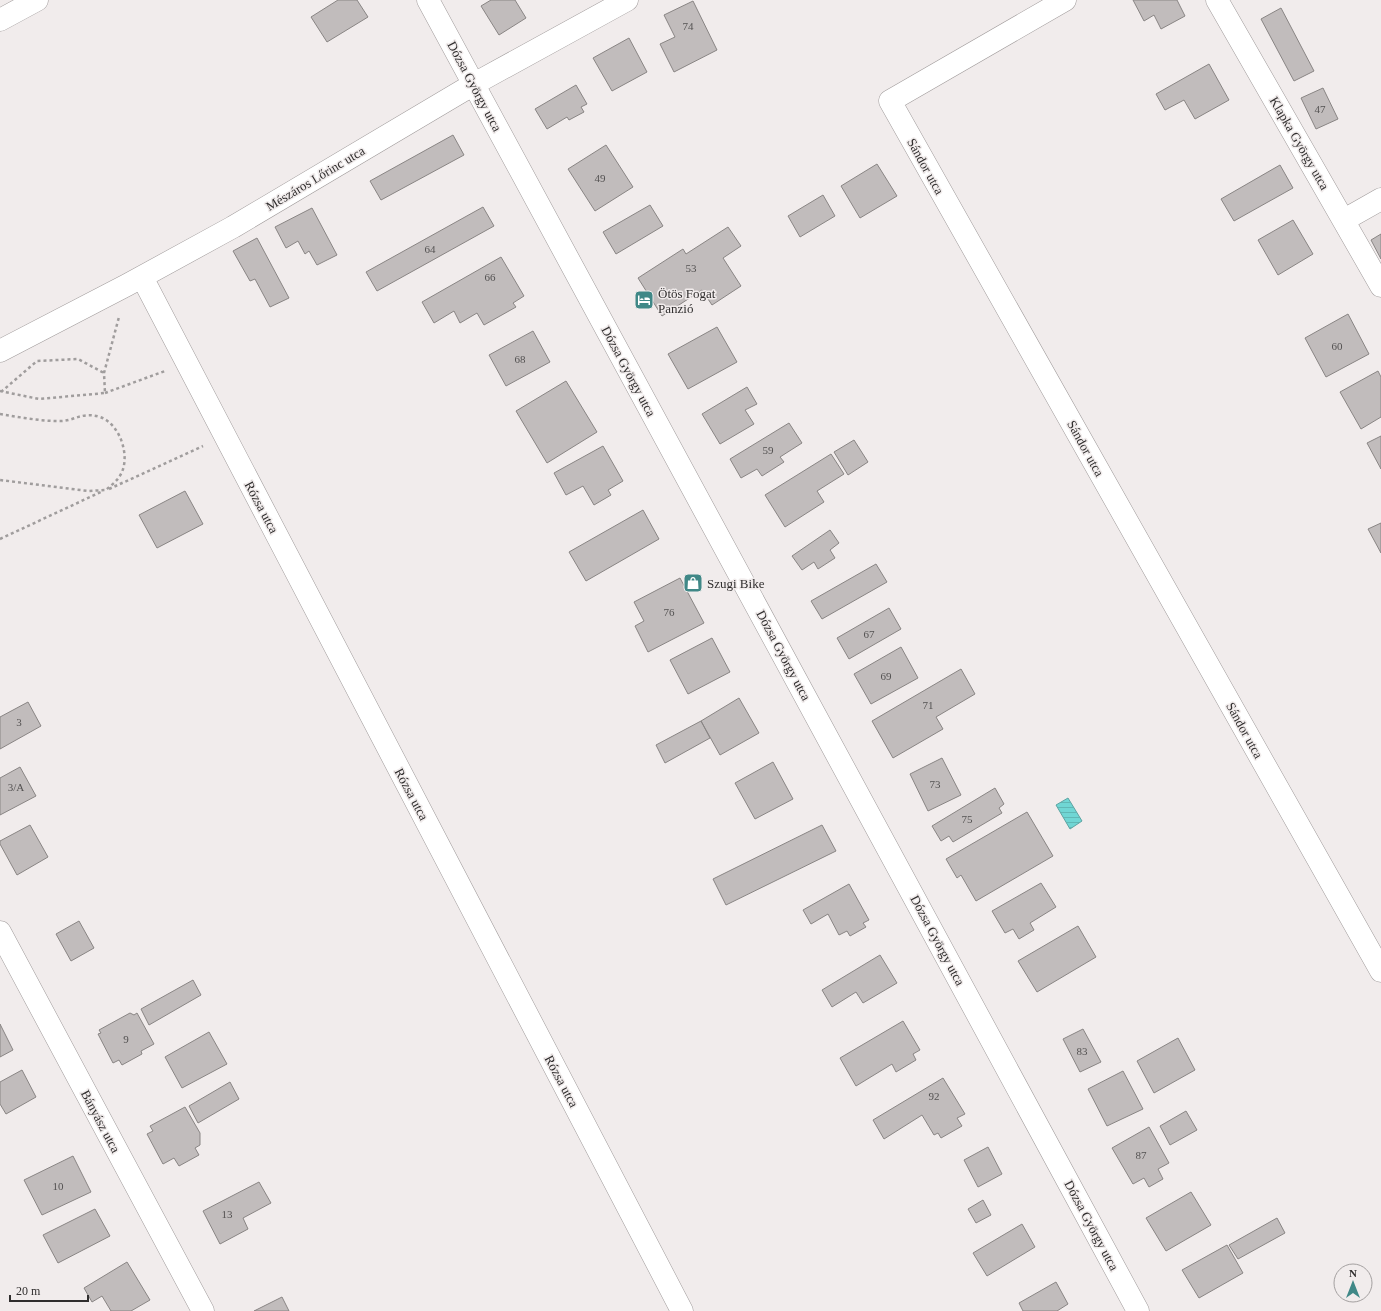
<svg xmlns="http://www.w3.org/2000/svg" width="1381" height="1311" viewBox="0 0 1381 1311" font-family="'Times New Roman',serif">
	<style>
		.water { fill: url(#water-rules); stroke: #5da4a2 }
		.building { fill: #c1bcbc; stroke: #898584 }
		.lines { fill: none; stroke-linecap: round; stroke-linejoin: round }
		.minor-casing { stroke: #a09b9b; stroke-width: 23 }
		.path { stroke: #a09d9d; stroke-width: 2.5; stroke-dasharray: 3 3; stroke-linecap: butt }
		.minor { stroke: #fff; stroke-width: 22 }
		.labels { text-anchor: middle; stroke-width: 3; stroke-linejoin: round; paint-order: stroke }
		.number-label { font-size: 11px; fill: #545252 }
		.street-label { font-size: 13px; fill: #302e2e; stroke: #f1ecec }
		.poi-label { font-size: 13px; fill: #302e2e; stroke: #f1ecec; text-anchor: start }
	</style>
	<defs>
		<pattern id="water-rules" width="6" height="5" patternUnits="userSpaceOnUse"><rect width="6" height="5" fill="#70d6d4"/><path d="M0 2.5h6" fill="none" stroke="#61b8b6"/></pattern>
	</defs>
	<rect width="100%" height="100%" fill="#f1ecec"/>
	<path class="water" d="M 1068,798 L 1082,821 L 1070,829 L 1056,805 Z"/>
	<path class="building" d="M 338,0 L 357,0 L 368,17 L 327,42 L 311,17 Z
		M 491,0 L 515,0 L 526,18 L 499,35 L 481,6 Z
		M 1133,0 L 1177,0 L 1185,16 L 1161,29 L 1154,15 L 1144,21 Z
		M 693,1 L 717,50 L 674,72 L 660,44 L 675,37 L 664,15 Z
		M 1281,8 L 1314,71 L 1294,81 L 1261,19 Z
		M 629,38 L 647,72 L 612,91 L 593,58 Z
		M 1209,64 L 1229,100 L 1195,119 L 1184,100 L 1165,110 L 1156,94 Z
		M 576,85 L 587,104 L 581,107 L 584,112 L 569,120 L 567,117 L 547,129 L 535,109 Z
		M 1323,88 L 1338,119 L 1316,129 L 1301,98 Z
		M 453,135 L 464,155 L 381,200 L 370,181 Z
		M 606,145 L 633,187 L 595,211 L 568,169 Z
		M 877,164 L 897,196 L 860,218 L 841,186 Z
		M 1280,165 L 1293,188 L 1234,221 L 1221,199 Z
		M 823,195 L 835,216 L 800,237 L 788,216 Z
		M 650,205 L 663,226 L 616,254 L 603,232 Z
		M 483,207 L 494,226 L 377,291 L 366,272 Z
		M 312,208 L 337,255 L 317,265 L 309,251 L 305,254 L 298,241 L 286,248 L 275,227 Z
		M 1293,220 L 1313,254 L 1278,275 L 1258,240 Z
		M 728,227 L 741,246 L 723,258 L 741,286 L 712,305 L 702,290 L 662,316 L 638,278 L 683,249 L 686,254 Z
		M 1381,234 L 1381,259 L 1371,240 Z
		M 257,238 L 289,298 L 270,307 L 255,279 L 250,281 L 233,251 Z
		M 501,257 L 524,296 L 513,303 L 516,307 L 484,325 L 477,313 L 460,323 L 454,311 L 434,323 L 422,302 Z
		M 1348,314 L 1369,354 L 1326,377 L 1305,338 Z
		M 717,327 L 737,362 L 688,389 L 668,354 Z
		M 533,331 L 550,362 L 506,386 L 489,355 Z
		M 1378,371 L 1381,377 L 1381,417 L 1361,429 L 1340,392 Z
		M 566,381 L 597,432 L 547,463 L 516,411 Z
		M 747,387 L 757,404 L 745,410 L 754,424 L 720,444 L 702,414 Z
		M 789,423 L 802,443 L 780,457 L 784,462 L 762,476 L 757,469 L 741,478 L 730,459 Z
		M 1381,436 L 1381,469 L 1367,443 Z
		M 854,440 L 868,462 L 848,475 L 834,452 Z
		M 603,446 L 623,481 L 608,490 L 611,495 L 594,505 L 583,486 L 566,495 L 554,473 Z
		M 831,454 L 844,474 L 817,491 L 824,502 L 785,527 L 765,495 Z
		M 185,491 L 203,524 L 157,548 L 139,515 Z
		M 643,510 L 659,539 L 586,581 L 569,552 Z
		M 1381,523 L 1381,553 L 1368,529 Z
		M 830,530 L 839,543 L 830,550 L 835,558 L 818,569 L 814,562 L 802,570 L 792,556 Z
		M 876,564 L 887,582 L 822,619 L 811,601 Z
		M 680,578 L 704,623 L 648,652 L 635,626 L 644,621 L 634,602 Z
		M 889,608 L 901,629 L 849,659 L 837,638 Z
		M 712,638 L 730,672 L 688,694 L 670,660 Z
		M 901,647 L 918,678 L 871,704 L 854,674 Z
		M 961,669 L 975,694 L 936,717 L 943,729 L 893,758 L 872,721 Z
		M 739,698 L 759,733 L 720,755 L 701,721 Z
		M 28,702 L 41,726 L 0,749 L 0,717 Z
		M 701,721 L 710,738 L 665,763 L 656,745 Z
		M 942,758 L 961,795 L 928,811 L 910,774 Z
		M 773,762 L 793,799 L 755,819 L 735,783 Z
		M 20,767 L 36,796 L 0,815 L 0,778 Z
		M 995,788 L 1004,804 L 999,808 L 1002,813 L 953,842 L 949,836 L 941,841 L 932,826 Z
		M 1027,812 L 1053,856 L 976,901 L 961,875 L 957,878 L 946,859 Z
		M 30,825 L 48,857 L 17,875 L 0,844 L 0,841 Z
		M 822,825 L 836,851 L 726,905 L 713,879 Z
		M 1041,883 L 1056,907 L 1030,923 L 1034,930 L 1019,939 L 1013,929 L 1005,933 L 992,911 Z
		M 849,884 L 869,920 L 863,923 L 866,927 L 850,936 L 847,931 L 839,935 L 828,914 L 811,924 L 803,910 Z
		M 79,921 L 94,948 L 71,961 L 56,934 Z
		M 1078,926 L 1096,957 L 1037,992 L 1018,961 Z
		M 880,955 L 897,983 L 863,1003 L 856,992 L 832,1007 L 822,990 Z
		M 193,980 L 201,995 L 149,1025 L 141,1009 Z
		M 130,1013 L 134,1015 L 137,1013 L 154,1044 L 141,1051 L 142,1054 L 122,1065 L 119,1060 L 113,1063 L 98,1034 L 101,1033 L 99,1030 Z
		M 903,1021 L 920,1050 L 913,1054 L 916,1060 L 896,1072 L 892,1064 L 856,1086 L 840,1058 Z
		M 0,1024 L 13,1050 L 0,1057 Z
		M 1083,1029 L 1101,1062 L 1080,1072 L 1063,1039 Z
		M 209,1032 L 227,1064 L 182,1088 L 165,1057 Z
		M 1178,1038 L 1195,1070 L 1154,1093 L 1137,1061 Z
		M 22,1070 L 36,1097 L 6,1114 L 0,1104 L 0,1082 Z
		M 1123,1071 L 1143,1109 L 1107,1126 L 1088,1089 Z
		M 943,1078 L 965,1114 L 957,1118 L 962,1126 L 941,1138 L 938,1133 L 934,1135 L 922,1115 L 884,1139 L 873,1120 Z
		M 230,1082 L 239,1099 L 198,1123 L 189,1106 Z
		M 185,1107 L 200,1133 L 200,1145 L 195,1148 L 199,1155 L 179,1166 L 174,1158 L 163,1164 L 147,1134 L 153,1131 L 150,1126 Z
		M 1186,1111 L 1197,1130 L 1170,1145 L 1160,1126 Z
		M 1149,1127 L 1169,1163 L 1158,1169 L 1163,1179 L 1149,1187 L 1144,1178 L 1133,1184 L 1112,1148 Z
		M 988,1147 L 1002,1174 L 978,1187 L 964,1160 Z
		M 73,1156 L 91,1192 L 42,1215 L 24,1180 Z
		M 259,1182 L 271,1203 L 243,1218 L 248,1229 L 220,1244 L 203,1211 Z
		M 1191,1192 L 1211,1225 L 1166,1251 L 1146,1218 Z
		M 983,1200 L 991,1215 L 976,1223 L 968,1209 Z
		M 95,1209 L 110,1236 L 58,1263 L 43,1235 Z
		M 1277,1218 L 1285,1233 L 1238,1259 L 1229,1245 Z
		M 1022,1224 L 1035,1247 L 987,1276 L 973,1253 Z
		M 1227,1245 L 1243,1273 L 1199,1298 L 1182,1270 Z
		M 127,1262 L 150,1300 L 131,1311 L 111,1311 L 102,1296 L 92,1302 L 84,1288 Z
		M 1056,1282 L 1068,1304 L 1057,1311 L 1023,1311 L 1019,1303 Z
		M 282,1297 L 289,1311 L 254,1311 Z"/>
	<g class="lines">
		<defs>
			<path id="minor" d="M 428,0 L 1138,1311
				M 1065,0 L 890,101 L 1381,971
				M 1217,0 L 1381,286
				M 0,20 L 37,0
				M 1344,220 L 1381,199
				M 142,277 L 682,1311
				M 0,351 L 127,285 L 233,227 L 474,84 L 627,0
				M 0,932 L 203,1311"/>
		</defs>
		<use href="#minor" class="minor-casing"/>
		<path class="path" d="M 0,391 L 39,399 L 105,393 L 104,373 L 119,317
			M 1,392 L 37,361 L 78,359 L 104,373
			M 105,393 L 165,371
			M 0,414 C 19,417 39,421 58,421 C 74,422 81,411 100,417 C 121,424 132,460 119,477 C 116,482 110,486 106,490 L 88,491 L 0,480
			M 109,489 L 203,446
			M 0,539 L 103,491"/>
		<use href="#minor" class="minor"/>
	</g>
	<defs>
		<symbol id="hotel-square" viewBox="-11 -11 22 22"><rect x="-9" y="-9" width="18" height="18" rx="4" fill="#408887" stroke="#f1ecec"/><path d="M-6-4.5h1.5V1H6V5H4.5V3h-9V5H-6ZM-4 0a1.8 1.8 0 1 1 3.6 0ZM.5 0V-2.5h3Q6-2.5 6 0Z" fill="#fff"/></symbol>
		<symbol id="shop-square" viewBox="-11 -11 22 22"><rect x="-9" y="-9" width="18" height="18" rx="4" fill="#408887" stroke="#f1ecec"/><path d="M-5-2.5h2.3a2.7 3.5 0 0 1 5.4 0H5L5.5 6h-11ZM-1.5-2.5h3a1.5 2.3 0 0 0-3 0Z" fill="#fff"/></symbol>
	</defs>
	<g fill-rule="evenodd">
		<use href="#hotel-square" x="633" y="289" width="22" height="22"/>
		<use href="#shop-square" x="682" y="572" width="22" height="22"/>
	</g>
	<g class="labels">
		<g class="number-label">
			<text x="688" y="30">74</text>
			<text x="1320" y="113">47</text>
			<text x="600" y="182">49</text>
			<text x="430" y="253">64</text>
			<text x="691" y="272">53</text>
			<text x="490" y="281">66</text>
			<text x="1337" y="350">60</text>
			<text x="520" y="363">68</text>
			<text x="768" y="454">59</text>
			<text x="669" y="616">76</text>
			<text x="869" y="638">67</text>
			<text x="886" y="680">69</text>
			<text x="928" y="709">71</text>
			<text x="19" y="726">3</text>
			<text x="935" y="788">73</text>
			<text x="16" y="791">3/A</text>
			<text x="967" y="823">75</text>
			<text x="126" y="1043">9</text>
			<text x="1082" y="1055">83</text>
			<text x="934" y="1100">92</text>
			<text x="1141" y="1159">87</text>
			<text x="58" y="1190">10</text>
			<text x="227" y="1218">13</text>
		</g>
		<g class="street-label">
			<text transform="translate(475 86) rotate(62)" y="5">Dózsa György utca</text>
			<text transform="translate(1300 143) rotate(60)" y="5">Klapka György utca</text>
			<text transform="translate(926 166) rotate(61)" y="5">Sándor utca</text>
			<text transform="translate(315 178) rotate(-31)" y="5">Mészáros Lőrinc utca</text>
			<text transform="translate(629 371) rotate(62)" y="5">Dózsa György utca</text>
			<text transform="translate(1086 448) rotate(61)" y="5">Sándor utca</text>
			<text transform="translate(262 507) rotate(62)" y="5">Rózsa utca</text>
			<text transform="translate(784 655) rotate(62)" y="5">Dózsa György utca</text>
			<text transform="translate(1245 730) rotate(61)" y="5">Sándor utca</text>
			<text transform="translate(412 794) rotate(62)" y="5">Rózsa utca</text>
			<text transform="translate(938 940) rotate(62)" y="5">Dózsa György utca</text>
			<text transform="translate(562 1081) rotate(62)" y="5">Rózsa utca</text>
			<text transform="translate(101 1121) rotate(62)" y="5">Bányász utca</text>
			<text transform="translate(1092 1225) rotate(62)" y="5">Dózsa György utca</text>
		</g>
		<g class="poi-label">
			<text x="658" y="298">Ötös Fogat<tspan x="658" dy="15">Panzió</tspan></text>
			<text x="707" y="588">Szugi Bike</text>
		</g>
	</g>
	<g transform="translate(1353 1283)"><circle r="19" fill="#f1ecec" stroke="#a4a0a0"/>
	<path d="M0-3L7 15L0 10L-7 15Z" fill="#408887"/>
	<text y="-6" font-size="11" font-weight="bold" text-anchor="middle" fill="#302e2e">N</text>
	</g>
	<path d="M10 1295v6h78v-6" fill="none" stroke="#302e2e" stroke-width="2"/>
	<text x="16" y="1295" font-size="12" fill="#302e2e" stroke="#f1ecec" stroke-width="3" paint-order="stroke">20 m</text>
</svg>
